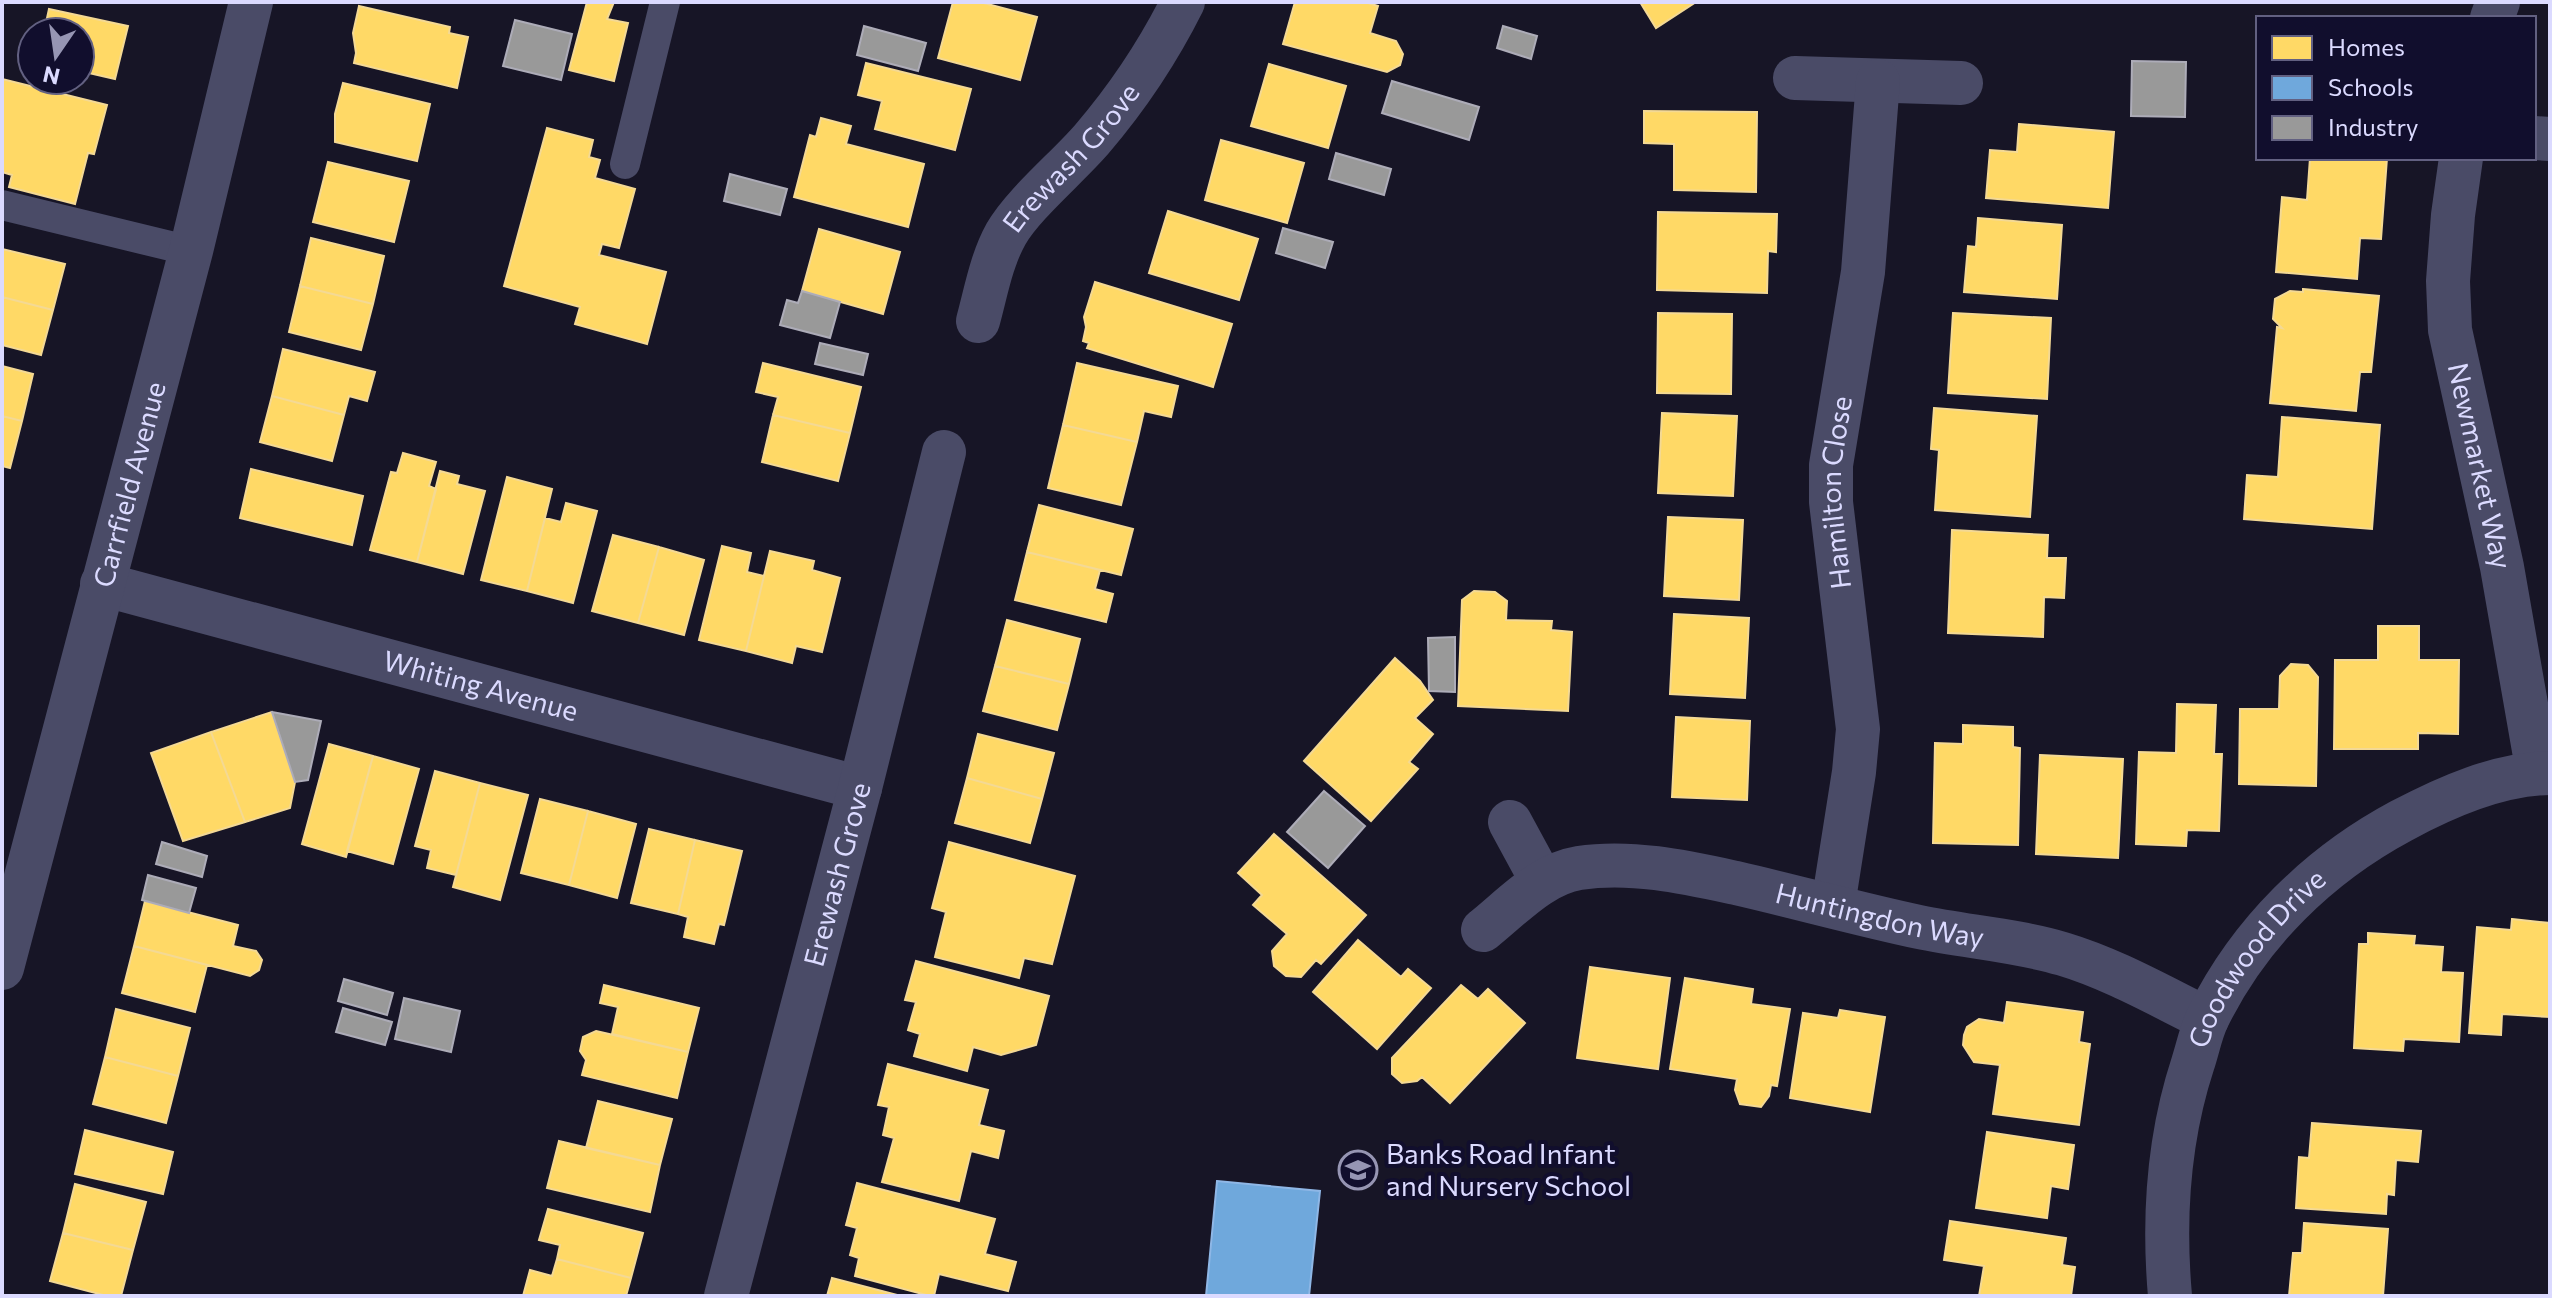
<svg xmlns="http://www.w3.org/2000/svg" width="2552" height="1298" viewBox="0 0 2552 1298" font-family="Commissioner,sans-serif">
	<style>
		.homes { fill: #ffd966; stroke: #f4d994; stroke-width: 2 }
		.schools { fill: #6fa8dc; stroke: #8fb7e6; stroke-width: 2 }
		.industry { fill: #999; stroke: #adacb8; stroke-width: 2 }
		.lines { fill: none; stroke-linecap: round; stroke-linejoin: round }
		.service { stroke: #4a4b67; stroke-width: 30 }
		.minor { stroke: #4a4b67; stroke-width: 44 }
		.labels { text-anchor: middle; stroke-width: 8; stroke-linejoin: round; paint-order: stroke }
		.street-label { font-size: 28px; fill: #dbdaff; stroke: #110e2d }
		.poi-label { font-size: 28px; fill: #dbdaff; stroke: #110e2d; text-anchor: start }
	</style>
	<rect width="100%" height="100%" fill="#171526"/>
	<path class="homes" d="M 587,2 L 614,2 L 607,19 L 628,23 L 614,81 L 569,70 Z
		M 953,2 L 980,2 L 1037,17 L 1020,80 L 938,58 Z
		M 1295,2 L 1365,2 L 1378,6 L 1370,33 L 1396,41 L 1403,54 L 1400,65 L 1387,72 L 1283,44 Z
		M 1640,2 L 1696,2 L 1656,28 Z
		M 359,6 L 450,27 L 449,33 L 468,37 L 457,88 L 354,63 L 356,53 L 353,33 Z
		M 49,9 L 128,26 L 115,79 L 80,71 L 80,32 L 44,32 Z
		M 866,63 L 971,89 L 955,150 L 875,129 L 882,101 L 858,95 Z
		M 1269,64 L 1346,86 L 1328,148 L 1251,126 Z
		M 2,79 L 107,105 L 94,154 L 88,153 L 75,204 L 9,187 L 12,175 L 2,172 Z
		M 343,83 L 430,104 L 417,161 L 335,142 L 335,114 Z
		M 1644,111 L 1757,112 L 1756,192 L 1674,190 L 1674,144 L 1644,143 Z
		M 821,118 L 851,126 L 846,144 L 924,164 L 908,227 L 794,197 L 810,135 L 816,137 Z
		M 2019,124 L 2114,132 L 2108,208 L 1986,198 L 1990,150 L 2017,152 Z
		M 547,128 L 593,140 L 589,157 L 600,160 L 595,178 L 635,189 L 619,248 L 602,244 L 599,255 L 666,272 L 647,344 L 575,324 L 580,307 L 504,286 Z
		M 1221,140 L 1304,163 L 1287,223 L 1205,200 Z
		M 2310,158 L 2387,158 L 2381,239 L 2360,238 L 2357,279 L 2276,272 L 2282,197 L 2307,200 Z
		M 328,162 L 409,181 L 394,242 L 313,222 Z
		M 1168,211 L 1258,239 L 1239,300 L 1149,273 Z
		M 1658,212 L 1777,214 L 1776,252 L 1768,251 L 1767,293 L 1657,290 Z
		M 1978,218 L 2062,225 L 2057,299 L 1964,292 L 1968,246 L 1976,247 Z
		M 819,229 L 900,252 L 883,314 L 802,291 Z
		M 311,238 L 384,256 L 373,304 L 300,286 Z
		M 2,249 L 65,264 L 53,310 L 2,297 Z
		M 1095,282 L 1232,324 L 1213,387 L 1087,348 L 1089,343 L 1083,341 L 1086,327 L 1084,317 Z
		M 300,286 L 373,304 L 361,350 L 289,332 Z
		M 2303,289 L 2379,296 L 2371,372 L 2360,372 L 2356,411 L 2270,403 L 2277,327 L 2282,328 L 2273,319 L 2275,299 L 2290,291 L 2303,292 Z
		M 2,297 L 53,310 L 41,355 L 2,345 Z
		M 1658,313 L 1732,314 L 1731,394 L 1657,393 Z
		M 1953,313 L 2051,318 L 2047,399 L 1948,393 Z
		M 283,349 L 375,372 L 367,401 L 349,396 L 344,415 L 272,396 Z
		M 763,363 L 861,387 L 850,433 L 773,415 L 778,397 L 756,392 Z
		M 1077,363 L 1178,386 L 1171,417 L 1144,411 L 1137,442 L 1063,425 Z
		M 2,366 L 33,374 L 22,421 L 2,416 Z
		M 272,396 L 344,415 L 332,461 L 260,442 Z
		M 1934,408 L 2037,416 L 2030,517 L 1935,510 L 1939,450 L 1931,449 Z
		M 1662,413 L 1737,416 L 1733,496 L 1658,493 Z
		M 773,415 L 850,433 L 838,481 L 762,462 Z
		M 2,416 L 22,421 L 10,468 L 2,466 Z
		M 2282,417 L 2380,425 L 2372,529 L 2244,519 L 2247,475 L 2278,477 Z
		M 1063,425 L 1137,442 L 1121,505 L 1048,488 Z
		M 403,453 L 436,462 L 429,486 L 436,489 L 417,562 L 370,550 L 391,472 L 397,473 Z
		M 251,469 L 363,496 L 352,545 L 240,518 Z
		M 440,471 L 459,476 L 457,484 L 485,491 L 463,574 L 417,562 Z
		M 507,477 L 552,489 L 527,591 L 481,580 Z
		M 566,503 L 597,511 L 573,603 L 527,591 L 545,518 L 561,522 Z
		M 1039,505 L 1133,529 L 1121,575 L 1027,552 Z
		M 1668,517 L 1743,520 L 1739,600 L 1664,596 Z
		M 1952,530 L 2048,535 L 2047,558 L 2066,558 L 2064,598 L 2044,597 L 2043,637 L 1948,633 Z
		M 613,535 L 659,547 L 638,623 L 592,611 Z
		M 722,546 L 751,553 L 747,572 L 764,576 L 746,651 L 699,640 Z
		M 659,547 L 704,560 L 684,635 L 638,623 Z
		M 770,551 L 814,561 L 812,570 L 840,578 L 822,652 L 796,646 L 792,663 L 746,651 Z
		M 1027,552 L 1100,570 L 1095,589 L 1113,594 L 1106,622 L 1015,600 Z
		M 1474,591 L 1495,592 L 1507,601 L 1506,620 L 1552,621 L 1551,630 L 1572,632 L 1568,711 L 1458,706 L 1462,600 Z
		M 1674,614 L 1749,618 L 1745,698 L 1670,694 Z
		M 1007,620 L 1080,639 L 1069,684 L 995,666 Z
		M 2378,626 L 2419,626 L 2419,660 L 2459,660 L 2458,734 L 2418,733 L 2418,749 L 2334,749 L 2335,660 L 2378,660 Z
		M 1395,658 L 1420,681 L 1433,700 L 1415,718 L 1433,734 L 1409,762 L 1418,769 L 1371,821 L 1304,761 Z
		M 2291,664 L 2308,665 L 2318,677 L 2316,786 L 2239,784 L 2240,709 L 2279,709 L 2280,676 Z
		M 995,666 L 1069,684 L 1057,730 L 983,711 Z
		M 2177,704 L 2216,705 L 2214,754 L 2222,754 L 2219,831 L 2187,830 L 2186,846 L 2136,844 L 2139,752 L 2176,753 Z
		M 272,712 L 295,782 L 290,808 L 245,822 L 211,732 Z
		M 1676,717 L 1750,721 L 1747,800 L 1672,797 Z
		M 1963,725 L 2013,727 L 2013,747 L 2020,748 L 2018,845 L 1933,843 L 1935,743 L 1963,744 Z
		M 211,732 L 245,822 L 183,841 L 151,753 Z
		M 978,734 L 1054,753 L 1042,799 L 967,778 Z
		M 329,744 L 373,756 L 346,857 L 302,844 Z
		M 2040,755 L 2123,759 L 2118,858 L 2036,854 Z
		M 373,756 L 419,769 L 393,864 L 347,851 Z
		M 435,771 L 480,783 L 456,875 L 427,868 L 431,850 L 415,846 Z
		M 967,778 L 1042,799 L 1030,843 L 955,823 Z
		M 480,783 L 528,795 L 500,900 L 453,887 Z
		M 540,799 L 588,811 L 569,885 L 521,873 Z
		M 588,811 L 636,824 L 617,898 L 569,885 Z
		M 649,829 L 695,840 L 678,914 L 631,903 Z
		M 1274,834 L 1366,915 L 1321,964 L 1316,960 L 1301,977 L 1286,976 L 1274,966 L 1272,951 L 1287,934 L 1253,905 L 1262,895 L 1238,873 Z
		M 695,840 L 742,851 L 724,925 L 719,924 L 714,944 L 684,937 L 688,917 L 678,914 Z
		M 949,842 L 1075,876 L 1052,964 L 1024,958 L 1019,978 L 935,957 L 946,912 L 932,908 Z
		M 145,901 L 238,925 L 233,946 L 256,951 L 262,960 L 259,970 L 250,976 L 134,946 Z
		M 2512,919 L 2550,923 L 2550,1017 L 2502,1014 L 2501,1035 L 2469,1033 L 2477,927 L 2511,930 Z
		M 2368,933 L 2415,936 L 2414,945 L 2443,947 L 2441,972 L 2463,973 L 2459,1042 L 2404,1039 L 2403,1051 L 2354,1048 L 2359,944 L 2368,944 Z
		M 1358,940 L 1401,977 L 1408,969 L 1431,988 L 1377,1049 L 1313,992 Z
		M 134,946 L 207,965 L 195,1012 L 122,993 Z
		M 916,961 L 1049,996 L 1036,1045 L 1001,1055 L 973,1047 L 967,1071 L 914,1056 L 920,1034 L 908,1030 L 916,1002 L 905,1000 Z
		M 1590,967 L 1670,978 L 1658,1069 L 1577,1058 Z
		M 1685,978 L 1753,989 L 1751,1004 L 1790,1009 L 1777,1086 L 1771,1085 L 1769,1096 L 1761,1107 L 1740,1104 L 1735,1090 L 1737,1079 L 1670,1069 Z
		M 604,985 L 699,1008 L 688,1052 L 612,1034 L 618,1007 L 600,1003 Z
		M 1461,985 L 1478,999 L 1488,989 L 1525,1023 L 1450,1103 L 1422,1077 L 1417,1081 L 1402,1083 L 1392,1074 L 1392,1058 Z
		M 2007,1002 L 2083,1012 L 2079,1042 L 2090,1044 L 2079,1125 L 1993,1114 L 2000,1065 L 1974,1062 L 1963,1045 L 1964,1035 L 1967,1027 L 1979,1019 L 2004,1023 Z
		M 116,1009 L 190,1028 L 178,1076 L 105,1057 Z
		M 1840,1010 L 1885,1017 L 1870,1112 L 1790,1098 L 1803,1013 L 1838,1018 Z
		M 596,1031 L 688,1052 L 677,1098 L 582,1075 L 586,1060 L 580,1051 L 583,1037 Z
		M 105,1057 L 178,1076 L 166,1123 L 93,1104 Z
		M 888,1064 L 988,1090 L 979,1125 L 1004,1131 L 998,1158 L 971,1151 L 959,1201 L 882,1182 L 894,1138 L 883,1135 L 889,1107 L 878,1105 Z
		M 598,1101 L 672,1119 L 660,1165 L 586,1148 Z
		M 2312,1123 L 2421,1131 L 2418,1162 L 2396,1160 L 2394,1195 L 2387,1194 L 2386,1214 L 2296,1208 L 2299,1157 L 2309,1158 Z
		M 85,1130 L 173,1152 L 163,1194 L 75,1174 Z
		M 1987,1132 L 2074,1145 L 2068,1189 L 2051,1186 L 2047,1218 L 1976,1208 Z
		M 559,1141 L 660,1165 L 650,1212 L 547,1188 Z
		M 857,1183 L 995,1219 L 985,1254 L 1016,1262 L 1008,1291 L 939,1274 L 934,1296 L 930,1296 L 855,1276 L 859,1258 L 850,1255 L 857,1228 L 846,1225 Z
		M 75,1184 L 146,1202 L 133,1250 L 63,1233 Z
		M 548,1209 L 643,1233 L 631,1278 L 557,1259 L 560,1245 L 539,1240 Z
		M 1950,1221 L 2066,1238 L 2062,1265 L 2075,1267 L 2071,1296 L 1979,1296 L 1984,1266 L 1944,1260 Z
		M 2304,1223 L 2388,1229 L 2383,1296 L 2289,1296 L 2293,1253 L 2302,1253 Z
		M 63,1233 L 133,1250 L 121,1296 L 107,1296 L 50,1281 Z
		M 557,1259 L 631,1278 L 626,1296 L 523,1296 L 530,1270 L 552,1276 Z
		M 832,1278 L 901,1296 L 827,1296 Z"/>
	<path class="schools" d="M 1217,1181 L 1320,1191 L 1309,1296 L 1206,1296 Z"/>
	<path class="industry" d="M 515,20 L 572,34 L 561,80 L 503,66 Z
		M 864,26 L 926,43 L 918,71 L 857,55 Z
		M 1503,26 L 1537,36 L 1531,59 L 1497,48 Z
		M 2132,61 L 2186,62 L 2185,117 L 2131,116 Z
		M 1392,81 L 1479,107 L 1469,140 L 1382,113 Z
		M 1336,153 L 1391,169 L 1384,195 L 1329,179 Z
		M 730,174 L 787,189 L 780,215 L 724,201 Z
		M 1283,228 L 1333,242 L 1325,268 L 1276,253 Z
		M 802,291 L 840,302 L 830,338 L 780,325 L 787,300 L 798,303 Z
		M 820,343 L 868,354 L 863,375 L 815,364 Z
		M 1455,637 L 1455,692 L 1429,691 L 1428,638 Z
		M 272,712 L 321,721 L 308,780 L 295,782 Z
		M 1324,791 L 1365,826 L 1328,868 L 1287,832 Z
		M 162,842 L 207,856 L 202,877 L 156,864 Z
		M 148,875 L 196,888 L 189,913 L 142,900 Z
		M 344,979 L 393,993 L 387,1015 L 338,1001 Z
		M 404,998 L 460,1011 L 451,1052 L 395,1039 Z
		M 343,1008 L 392,1022 L 385,1045 L 336,1032 Z"/>
	<g class="lines">
		<path class="service" d="M 625,164 L 665,2
			M 2,205 L 191,251"/>
		<g class="minor">
			<path d="M 2492,18 L 2498,2"/>
			<path d="M 1795,78 L 1961,83"/>
			<path d="M 2534,138 L 2550,139"/>
			<path id="s1" d="M 2461,158 L 2453,215 L 2448,281 L 2450,330 L 2502,567 L 2538,773"/>
			<path id="s2" d="M 978,321 C 986,292 991,261 1006,234 C 1023,204 1068,167 1092,139 C 1128,97 1158,52 1183,2"/>
			<path id="s3" d="M 102,584 L 860,788"/>
			<path d="M 1510,822 L 1542,881"/>
			<path id="s4" d="M 1833,905 L 1854,772 L 1858,729 L 1831,502 L 1831,465 L 1863,272 L 1878,81"/>
			<path id="s5" d="M 1483,930 C 1512,907 1541,874 1579,868 C 1631,860 1685,872 1736,883 C 1797,897 1858,914 1919,927 C 1967,937 2016,940 2063,954 C 2113,969 2160,996 2207,1019"/>
			<path id="s6" d="M 2,968 L 191,251 L 251,2"/>
			<path id="s7" d="M 726,1296 L 860,788 L 944,452"/>
			<path id="s8" d="M 2170,1296 C 2163,1216 2168,1139 2193,1063 C 2198,1048 2201,1031 2208,1017 C 2250,932 2319,865 2401,821 C 2446,797 2498,774 2550,773"/>
		</g>
	</g>
	<defs>
		<symbol id="school-ring" viewBox="-11 -11 22 22"><circle r="9.5" fill="#110e2d" stroke="#9695b3" stroke-width="1.5"/><path d="M0-5L7-2L0 1L-7-2ZM-4 1L0 2.5L4 1V4Q0 6-4 4Z" fill="#9695b3"/></symbol>
	</defs>
	<g fill-rule="evenodd">
		<use href="#school-ring" x="1336" y="1148" width="44" height="44"/>
	</g>
	<g class="labels">
		<g class="street-label">
			<text dy="10" stroke="none"><textPath href="#s2" startOffset="192">Erewash Grove</textPath></text>
			<text dy="10" stroke="none"><textPath href="#s1" startOffset="312">Newmarket Way</textPath></text>
			<text dy="10" stroke="none"><textPath href="#s6" startOffset="500">Carrfield Avenue</textPath></text>
			<text dy="10" stroke="none"><textPath href="#s4" startOffset="416">Hamilton Close</textPath></text>
			<text dy="10" stroke="none"><textPath href="#s3" startOffset="392">Whiting Avenue</textPath></text>
			<text dy="10" stroke="none"><textPath href="#s7" startOffset="436">Erewash Grove</textPath></text>
			<text dy="10" stroke="none"><textPath href="#s5" startOffset="422">Huntingdon Way</textPath></text>
			<text dy="10" stroke="none"><textPath href="#s8" startOffset="360">Goodwood Drive</textPath></text>
		</g>
		<g class="poi-label">
			<text x="1386" y="1164">Banks Road Infant<tspan x="1386" dy="32">and Nursery School</tspan></text>
		</g>
	</g>
	<rect width="2552" height="1298" fill="none" stroke="#dbdaff" stroke-width="8"/>
	<rect x="2256" y="16" width="280" height="144" fill="#110e2d" stroke="#626081" stroke-width="2"/>
	<rect x="2272" y="36" width="40" height="24" fill="#ffd966" stroke="#626081" stroke-width="2"/>
	<text x="2328" y="56" font-size="24" fill="#dbdaff">Homes</text>
	<rect x="2272" y="76" width="40" height="24" fill="#6fa8dc" stroke="#626081" stroke-width="2"/>
	<text x="2328" y="96" font-size="24" fill="#dbdaff">Schools</text>
	<rect x="2272" y="116" width="40" height="24" fill="#999999" stroke="#626081" stroke-width="2"/>
	<text x="2328" y="136" font-size="24" fill="#dbdaff">Industry</text>
	<g transform="translate(56 56) rotate(193)"><circle r="38" fill="#110e2d" stroke="#626081" stroke-width="2"/>
	<path d="M0-6L14 30L0 20L-14 30Z" fill="#9695b3"/>
	<text y="-12" font-size="22" font-weight="bold" text-anchor="middle" fill="#dbdaff">N</text>
	</g>
</svg>
